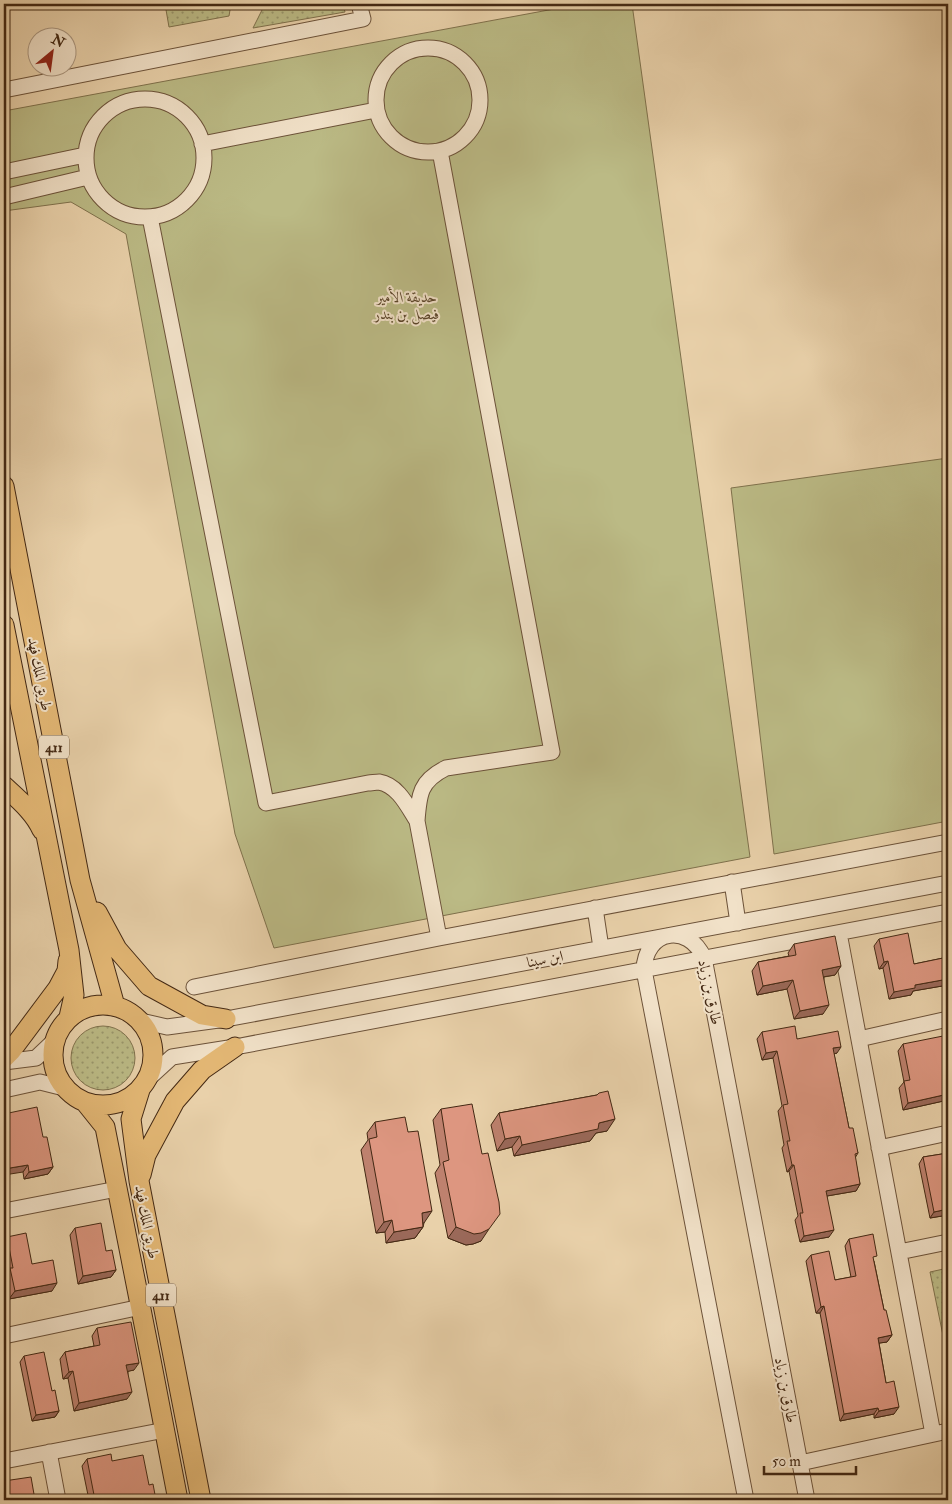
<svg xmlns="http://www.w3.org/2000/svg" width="952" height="1504" viewBox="0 0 952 1504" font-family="'IM FELL Double Pica',Amiri,serif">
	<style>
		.grass { fill: url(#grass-dots); stroke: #7f714c }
		.garden { fill: #bbba85; stroke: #7f714c }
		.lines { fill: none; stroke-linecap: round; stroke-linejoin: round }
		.minor-casing { stroke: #6c5239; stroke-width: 17 }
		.major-casing { stroke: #432813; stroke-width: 21 }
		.minor { stroke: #f1e1c8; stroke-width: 15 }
		.major { stroke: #e4b875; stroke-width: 19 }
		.wall { fill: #be816e; stroke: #432813 }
		.shaded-wall { fill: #9b695a; stroke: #432813 }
		.building { fill: #dd9680; stroke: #432813 }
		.labels { text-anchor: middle; stroke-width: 4; stroke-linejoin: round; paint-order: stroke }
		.shield { fill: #f1e1c8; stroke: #776049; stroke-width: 1 }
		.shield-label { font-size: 14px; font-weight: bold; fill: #432813 }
		.park-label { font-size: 15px; font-style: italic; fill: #5b452a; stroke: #f1e1c8 }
		.street-label { font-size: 15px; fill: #432813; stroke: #f1e1c8 }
	</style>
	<defs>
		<pattern id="grass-dots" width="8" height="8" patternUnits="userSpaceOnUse" patternTransform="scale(1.25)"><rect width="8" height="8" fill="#bbba85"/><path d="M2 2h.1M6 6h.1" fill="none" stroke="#9a976c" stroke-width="1.8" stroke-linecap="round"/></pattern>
	</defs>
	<rect width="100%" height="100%" fill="#e9d1aa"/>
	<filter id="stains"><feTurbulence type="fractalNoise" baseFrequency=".004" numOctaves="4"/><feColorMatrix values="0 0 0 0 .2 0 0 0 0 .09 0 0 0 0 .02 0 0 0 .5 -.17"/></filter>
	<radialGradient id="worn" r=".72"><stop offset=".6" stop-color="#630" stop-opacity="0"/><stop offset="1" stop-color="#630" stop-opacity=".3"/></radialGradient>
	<path class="grass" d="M 165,4 L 231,4 L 229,16 L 169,27 Z
		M 265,4 L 343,4 L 345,12 L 253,28 Z
		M71 1058a32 32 0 1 1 64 0a32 32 0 1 1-64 0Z
		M 948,1268 L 948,1360 L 930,1272 Z"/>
	<path class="garden" d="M 581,4 L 632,4 L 750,857 L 274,948 L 235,834 L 126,234 L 71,202 L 4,211 L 4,111 Z
		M 948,458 L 948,821 L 774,854 L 731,488 Z"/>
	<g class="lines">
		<defs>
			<path id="minor" d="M376 100a52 52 0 1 1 104 0a52 52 0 1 1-104 0Z
				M 4,90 L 363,19 L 359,4
				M86 158a59 59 0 1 1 118 0a59 59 0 1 1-118 0Z
				M 202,144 L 376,110
				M 4,172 L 85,155
				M 4,197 L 88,177
				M 150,217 L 266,803 L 368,783 C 371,783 376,782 379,782 C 398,785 408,807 417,821 C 419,794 420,781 446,768 L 552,752 L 440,151
				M 417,821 L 439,938
				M 732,882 L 738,923
				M 595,908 L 601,948
				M 839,933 L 933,1434
				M 194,987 L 439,938 L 948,842
				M 141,1021 L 167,1027 L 226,1019 L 948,883
				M 859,1039 L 948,1019
				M 4,1062 L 36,1058 L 55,1040
				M 149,1078 L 172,1057 L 235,1047 L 948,912
				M 4,1090 L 40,1082 L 64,1088
				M 879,1148 L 948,1133
				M 4,1211 L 117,1189
				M 899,1252 L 948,1242
				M 4,1336 L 141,1307
				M 49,1452 L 58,1500
				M 4,1461 L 165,1430
				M 800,1463 L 948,1431
				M 746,1500 L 644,970 C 645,930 688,922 704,958 L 807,1500"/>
			<path id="major" d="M 4,486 L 80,880 L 115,1006
				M 4,625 L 69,950 L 74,995 L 69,1017
				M 4,786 C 18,799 34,812 42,830
				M 97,912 L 117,949 L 149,986 L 202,1015 L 226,1019
				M53 1055a50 50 0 1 1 100 0a50 50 0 1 1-100 0Z
				M 4,1058 L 11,1051 L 58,988 L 67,971 L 68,961
				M 140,1090 L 131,1119 L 139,1181 L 201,1500
				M 85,1102 L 105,1127 L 151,1360 L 178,1500
				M 141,1175 L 146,1155 L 175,1101 L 202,1070 L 235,1047"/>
		</defs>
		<use href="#minor" class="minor-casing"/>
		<use href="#major" class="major-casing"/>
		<use href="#minor" class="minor"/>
		<use href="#major" class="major"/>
	</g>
	<path class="wall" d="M 948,929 L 948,943 L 946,932 Z
		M 879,939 L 914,964 L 948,957 L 948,985 L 913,991 L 911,995 L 889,999 L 883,968 L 879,969 L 874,946 Z
		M 794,944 L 841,966 L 835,975 L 824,977 L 823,1014 L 794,1019 L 787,989 L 757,995 L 752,971 L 758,962 L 789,956 L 788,953 Z
		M 762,1032 L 797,1039 L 837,1053 L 834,1054 L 849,1128 L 858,1153 L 855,1158 L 860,1184 L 856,1191 L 827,1196 L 829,1237 L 800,1242 L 795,1220 L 798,1216 L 789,1171 L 787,1172 L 782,1148 L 784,1145 L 778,1111 L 782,1106 L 773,1058 L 762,1060 L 757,1039 Z
		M 903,1044 L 948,1062 L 948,1100 L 903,1110 L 899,1088 L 904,1082 L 898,1051 Z
		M 597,1095 L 607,1131 L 596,1133 L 590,1141 L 514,1156 L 512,1147 L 497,1151 L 491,1125 L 499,1113 Z
		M 441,1109 L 481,1241 L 473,1244 L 466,1245 L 448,1238 L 435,1173 L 440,1165 L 433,1120 Z
		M 375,1122 L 424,1223 L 423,1227 L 415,1238 L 386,1243 L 385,1232 L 376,1233 L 361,1150 L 368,1140 L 367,1133 Z
		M 43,1137 L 53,1167 L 48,1174 L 24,1179 L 23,1172 Z
		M 948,1153 L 948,1215 L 930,1218 L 919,1164 L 923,1157 Z
		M 75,1228 L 106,1251 L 116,1270 L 111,1277 L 78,1284 L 70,1235 Z
		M 7,1237 L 32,1264 L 52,1291 L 9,1299 L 5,1276 L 7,1273 L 4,1257 L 4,1241 Z
		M 849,1239 L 874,1261 L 884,1310 L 892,1335 L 887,1342 L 879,1343 L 886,1383 L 894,1414 L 874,1418 L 874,1414 L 840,1421 L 820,1313 L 816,1313 L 806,1261 L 811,1255 L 835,1280 L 851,1277 L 845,1246 Z
		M 97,1328 L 134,1370 L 128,1371 L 127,1399 L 74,1411 L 68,1378 L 63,1379 L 60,1359 L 65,1352 L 94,1346 L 92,1336 Z
		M 24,1356 L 52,1391 L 59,1411 L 55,1417 L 32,1421 L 20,1362 Z
		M 87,1459 L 112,1461 L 149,1485 L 156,1500 L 89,1500 L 82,1466 Z"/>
	<path class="shaded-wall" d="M 888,961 L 883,968 L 879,969 L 884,962 Z
		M 841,966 L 835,975 L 816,978 L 822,970 Z
		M 948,979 L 948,985 L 913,991 L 911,995 L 889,999 L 894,992 L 915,985 Z
		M 793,980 L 787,989 L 757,995 L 763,986 Z
		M 829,1005 L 823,1014 L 794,1019 L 800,1011 Z
		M 841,1047 L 837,1053 L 829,1055 L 833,1048 Z
		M 777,1051 L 773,1058 L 762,1060 L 766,1053 Z
		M 948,1094 L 948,1100 L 903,1110 L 908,1103 Z
		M 615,1119 L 607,1131 L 596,1133 L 590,1141 L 514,1156 L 522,1145 L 599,1123 Z
		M 520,1136 L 512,1147 L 497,1151 L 505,1139 Z
		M 28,1165 L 23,1172 L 4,1175 L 4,1169 Z
		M 792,1165 L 794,1165 L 789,1171 L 787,1172 Z
		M 53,1167 L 48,1174 L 24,1179 L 29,1172 Z
		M 860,1184 L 856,1191 L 821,1197 L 826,1191 Z
		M 948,1209 L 948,1215 L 930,1218 L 934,1212 Z
		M 432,1211 L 424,1223 L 414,1224 L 422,1213 Z
		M 392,1220 L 385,1232 L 376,1233 L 384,1222 Z
		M 423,1227 L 415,1238 L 386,1243 L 394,1232 Z
		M 456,1227 L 489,1229 L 481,1241 L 473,1244 L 466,1245 L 448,1238 Z
		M 834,1230 L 829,1237 L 800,1242 L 804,1236 Z
		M 116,1270 L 111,1277 L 78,1284 L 83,1276 Z
		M 57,1283 L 52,1291 L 9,1299 L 15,1291 Z
		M 824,1306 L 820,1313 L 816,1313 L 821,1307 Z
		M 892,1335 L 887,1342 L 873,1344 L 878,1338 Z
		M 139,1363 L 134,1370 L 121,1373 L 126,1365 Z
		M 73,1371 L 68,1378 L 63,1379 L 69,1372 Z
		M 132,1392 L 127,1399 L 74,1411 L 79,1403 Z
		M 899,1407 L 894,1414 L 874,1418 L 879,1411 Z
		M 878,1408 L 874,1414 L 840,1421 L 844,1414 Z
		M 59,1411 L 55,1417 L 32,1421 L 36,1415 Z"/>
	<path class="building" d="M 908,933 L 914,964 L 948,957 L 948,979 L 915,985 L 915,988 L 894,992 L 888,961 L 884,962 L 879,939 Z
		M 835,936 L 841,966 L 822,970 L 829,1005 L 800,1011 L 793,980 L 763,986 L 758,962 L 796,955 L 794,944 Z
		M 795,1026 L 797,1039 L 838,1031 L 841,1047 L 833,1048 L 849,1128 L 853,1128 L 858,1153 L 855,1154 L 860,1184 L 826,1191 L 834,1230 L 804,1236 L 800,1213 L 803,1213 L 794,1165 L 792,1165 L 787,1141 L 790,1141 L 783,1105 L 788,1104 L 777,1051 L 766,1053 L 762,1032 Z
		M 943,1036 L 948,1062 L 948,1094 L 908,1103 L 904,1081 L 910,1080 L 903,1044 Z
		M 608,1091 L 615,1119 L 599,1123 L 598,1129 L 522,1145 L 520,1136 L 505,1139 L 499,1113 L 597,1095 L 599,1093 Z
		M 472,1104 L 482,1154 L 488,1153 L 499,1202 L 500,1214 L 489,1229 L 481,1233 L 474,1234 L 456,1227 L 443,1162 L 449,1160 L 441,1109 Z
		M 37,1107 L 43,1137 L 47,1137 L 53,1167 L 29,1172 L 28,1165 L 4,1169 L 4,1114 Z
		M 405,1117 L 408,1132 L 418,1131 L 432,1211 L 422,1213 L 423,1227 L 394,1232 L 392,1220 L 384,1222 L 369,1139 L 377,1137 L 375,1122 Z
		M 948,1153 L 948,1209 L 934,1212 L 923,1157 Z
		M 101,1223 L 106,1251 L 112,1250 L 116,1270 L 83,1276 L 75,1228 Z
		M 26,1233 L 32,1264 L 53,1260 L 57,1283 L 15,1291 L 10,1268 L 13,1268 L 7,1237 Z
		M 873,1234 L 877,1256 L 873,1257 L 884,1310 L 886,1310 L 892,1335 L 878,1338 L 886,1383 L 894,1381 L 899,1407 L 879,1411 L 878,1408 L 844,1414 L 824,1306 L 821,1307 L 811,1255 L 829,1251 L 835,1280 L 856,1276 L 849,1239 Z
		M 131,1322 L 139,1363 L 126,1365 L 132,1392 L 79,1403 L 73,1371 L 69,1372 L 65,1352 L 100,1345 L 97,1328 Z
		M 44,1352 L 52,1391 L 55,1390 L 59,1411 L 36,1415 L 24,1356 Z
		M 111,1454 L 112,1461 L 143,1455 L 149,1485 L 153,1484 L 156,1500 L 95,1500 L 87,1459 Z
		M 31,1477 L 35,1500 L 4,1500 L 4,1481 Z"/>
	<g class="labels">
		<g class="shield">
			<rect x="39" y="735.5" width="30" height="23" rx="4"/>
			<rect x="146" y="1283.5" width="30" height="23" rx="4"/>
		</g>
		<g class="shield-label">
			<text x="54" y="752">411</text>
			<text x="161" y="1300">411</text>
		</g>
		<g class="park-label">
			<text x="407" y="302">حديقة الأمير<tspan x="407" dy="17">فيصل بن بندر</tspan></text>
		</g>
		<g class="street-label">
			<text transform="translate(40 674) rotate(79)" y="5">طريق الملك فهد</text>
			<text transform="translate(545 959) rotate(-11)" y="5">ابن سينا</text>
			<text transform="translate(710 992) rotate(78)" y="5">طارق بن زياد</text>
			<text transform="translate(147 1222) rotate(79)" y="5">طريق الملك فهد</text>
			<text transform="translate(786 1390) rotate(79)" y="5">طارق بن زياد</text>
		</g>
	</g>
	<rect width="952" height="1504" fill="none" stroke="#e9d1aa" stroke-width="20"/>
	<rect x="5" y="5" width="942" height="1494" fill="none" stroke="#432813" stroke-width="2.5"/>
	<rect x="10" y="10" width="932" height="1484" fill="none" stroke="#432813"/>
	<g transform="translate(52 52) rotate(29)"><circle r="24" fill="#f1e1c8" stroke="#ab9780"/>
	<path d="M0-4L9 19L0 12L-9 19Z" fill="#8f2418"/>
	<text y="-8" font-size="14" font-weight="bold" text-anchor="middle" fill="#432813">N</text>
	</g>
	<path d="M764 1466v8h92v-8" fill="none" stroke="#432813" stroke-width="2.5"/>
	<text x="772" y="1466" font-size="15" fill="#432813" stroke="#f1e1c8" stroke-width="4" paint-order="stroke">50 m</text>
	<rect width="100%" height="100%" filter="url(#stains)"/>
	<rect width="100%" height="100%" fill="url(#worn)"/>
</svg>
